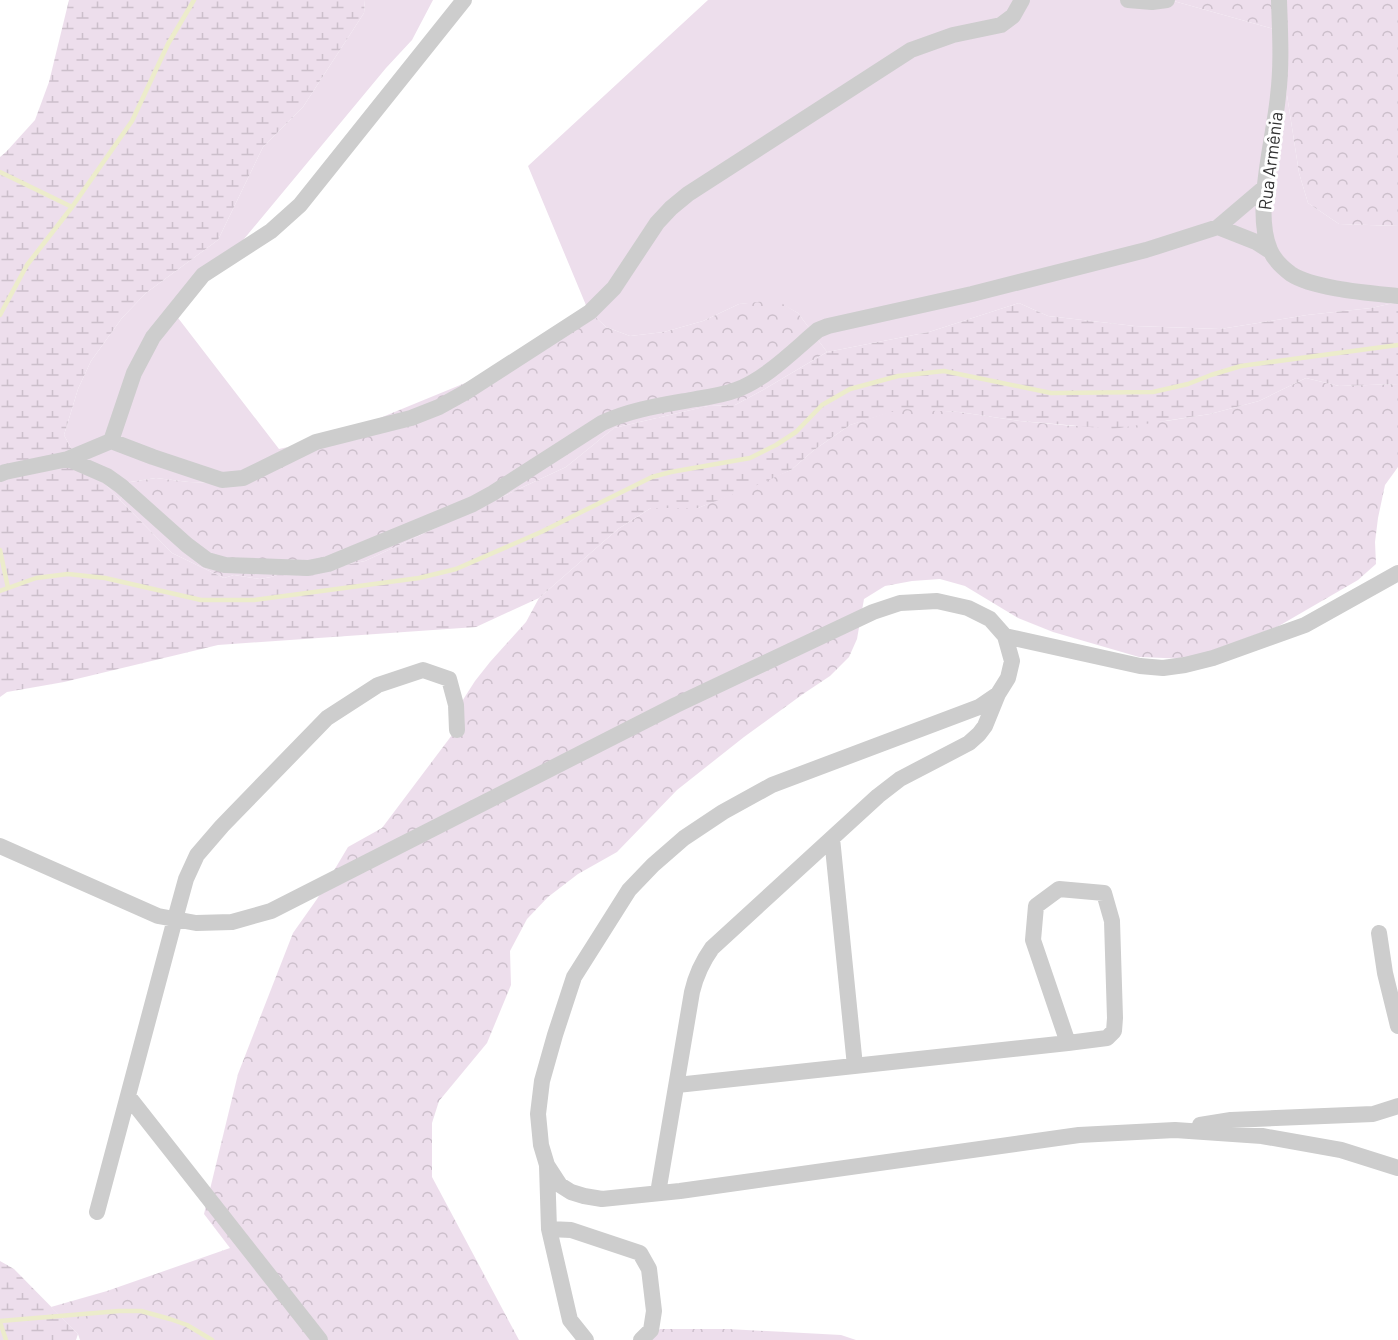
<svg xmlns="http://www.w3.org/2000/svg" width="1398" height="1340" viewBox="0 0 1398 1340" font-family="Barlow,sans-serif">
	<style>
		.grass { fill: #eddeec }
		.forest { fill: url(#forest-crowns) }
		.wetland { fill: url(#wetland-marsh) }
		.lines { fill: none; stroke-linecap: round; stroke-linejoin: round }
		.stream { stroke: #ececcb; stroke-width: 4.5 }
		.minor { stroke: #cdcdcd; stroke-width: 16 }
		.labels { text-anchor: middle; stroke-width: 6; stroke-linejoin: round; paint-order: stroke }
		.street-label { font-size: 18px; fill: #303030; stroke: #fff }
	</style>
	<defs>
		<pattern id="forest-crowns" width="20" height="18" patternUnits="userSpaceOnUse" patternTransform="scale(1.5)"><rect width="20" height="18" fill="#eddeec"/><path d="M2 6a3 3 0 1 1 6 0M12 15a3 3 0 1 1 6 0" fill="none" stroke="#ccbfcb"/></pattern>
		<pattern id="wetland-marsh" width="20" height="14" patternUnits="userSpaceOnUse" patternTransform="scale(1.5)"><rect width="20" height="14" fill="#eddeec"/><path d="M1 5h8M5 5V1M11 12h8M15 12V8" fill="none" stroke="#ccbfcb"/></pattern>
	</defs>
	<rect width="100%" height="100%" fill="#fff"/>
	<path class="grass" d="M 365,0 L 433,0 L 412,40 L 386,68 L 234,251 L 175,314 L 279,449 L 288,447 L 222,483 L 189,482 L 156,478 L 130,482 L 120,500 L 71,448 L 64,435 L 78,389 L 91,361 L 122,318 L 146,293 L 218,240 L 263,147 L 303,107 L 364,13 Z
		M 708,0 L 1170,0 L 1277,30 L 1299,173 L 1308,203 L 1339,224 L 1398,226 L 1398,302 L 1371,308 L 1307,315 L 1220,329 L 1135,326 L 1048,316 L 1019,303 L 929,332 L 827,352 L 798,313 L 776,301 L 739,304 L 703,321 L 664,332 L 630,336 L 606,327 L 588,310 L 528,166 Z"/>
	<path class="forest" d="M 1170,0 L 1398,0 L 1398,226 L 1339,224 L 1308,203 L 1299,173 L 1277,30 Z
		M 776,300 L 798,313 L 827,352 L 763,390 L 735,405 L 708,406 L 614,428 L 566,467 L 365,561 L 303,574 L 287,572 L 271,577 L 260,579 L 234,575 L 224,578 L 172,553 L 120,500 L 130,482 L 156,478 L 189,482 L 222,483 L 470,381 L 588,310 L 606,327 L 630,336 L 664,332 L 703,321 L 739,304 Z
		M 1306,378 L 1339,386 L 1398,384 L 1398,467 L 1385,485 L 1378,518 L 1375,542 L 1376,564 L 1358,580 L 1277,627 L 1189,659 L 1139,657 L 1053,632 L 1018,618 L 965,586 L 940,579 L 912,581 L 885,586 L 864,599 L 857,639 L 849,657 L 830,676 L 803,694 L 744,737 L 677,790 L 617,852 L 578,874 L 548,897 L 527,919 L 510,951 L 511,985 L 487,1043 L 439,1101 L 432,1123 L 432,1177 L 519,1340 L 80,1340 L 78,1334 L 51,1307 L 107,1291 L 230,1248 L 204,1214 L 238,1074 L 293,933 L 317,899 L 348,847 L 382,828 L 455,731 L 459,706 L 475,681 L 490,662 L 526,622 L 539,598 L 618,529 L 651,508 L 698,508 L 791,470 L 814,450 L 850,425 L 901,408 L 959,412 L 1020,421 L 1073,426 L 1166,421 L 1210,414 L 1259,401 Z
		M 660,1329 L 728,1329 L 841,1335 L 856,1340 L 647,1340 Z"/>
	<path class="wetland" d="M 69,0 L 365,0 L 364,13 L 303,107 L 263,147 L 218,240 L 146,293 L 122,318 L 91,361 L 78,389 L 64,435 L 71,448 L 120,500 L 172,553 L 224,578 L 234,575 L 260,579 L 271,577 L 287,572 L 303,574 L 365,561 L 566,467 L 614,428 L 708,406 L 735,405 L 763,390 L 827,352 L 929,332 L 1019,303 L 1048,316 L 1135,326 L 1220,329 L 1307,315 L 1371,308 L 1398,302 L 1398,384 L 1339,386 L 1306,378 L 1259,401 L 1210,414 L 1113,429 L 1020,421 L 959,412 L 901,409 L 850,425 L 814,450 L 791,470 L 755,486 L 698,508 L 651,508 L 618,529 L 539,598 L 476,627 L 218,645 L 64,682 L 7,692 L 0,697 L 0,157 L 6,152 L 35,120 L 49,82 Z
		M 0,1261 L 14,1269 L 78,1334 L 76,1340 L 0,1340 Z"/>
	<g class="lines">
		<path class="stream" d="M 0,172 L 72,207
			M 0,315 L 27,265 L 72,207 L 132,121 L 168,44 L 194,0
			M 0,550 L 8,588
			M 0,591 L 36,578 L 68,574 L 105,578 L 201,600 L 254,600 L 419,578 L 456,569 L 541,532 L 652,477 L 671,472 L 750,458 L 776,445 L 796,432 L 822,405 L 850,389 L 898,376 L 944,371 L 1051,393 L 1153,392 L 1188,384 L 1211,375 L 1241,366 L 1398,345
			M 0,1321 L 119,1311 L 141,1311 L 170,1319 L 187,1325 L 212,1340
			M 0,1322 L 6,1340"/>
		<path class="minor" d="M 1128,0 L 1152,2 L 1167,0
			M 1279,0 C 1280,32 1282,64 1278,96 C 1274,139 1253,211 1270,250 C 1274,260 1283,268 1291,274 C 1314,289 1370,293 1398,296
			M 1218,227 L 1256,242 L 1270,251
			M 111,441 L 134,373 L 153,337 L 203,275 L 271,231 L 300,205 L 464,0
			M 68,459 L 111,441 L 153,457 L 222,480 L 243,478 L 316,442 L 411,418 L 439,407 L 466,392 L 590,312 L 614,288 L 657,223 L 671,208 L 688,194 L 911,50 L 953,35 L 1001,25 L 1013,16 L 1022,0
			M 0,474 L 5,472 L 68,459 L 107,476 L 121,486 L 187,545 L 207,560 L 225,565 L 308,568 L 328,564 L 473,504 L 493,493 L 602,423 C 632,409 663,405 696,399 C 709,397 723,395 736,390 C 766,379 793,351 818,330 L 828,326 L 972,294 L 1146,250 L 1218,227 L 1265,187
			M 1005,636 L 1140,666 L 1163,668 L 1185,665 L 1213,658 L 1305,625 L 1398,573
			M 998,694 L 979,707 L 772,785 L 723,812 L 684,838 L 653,865 L 629,890 L 574,977 L 555,1035 L 542,1081 L 538,1114 L 541,1145 L 547,1165 L 560,1185 L 571,1192 L 584,1196 L 602,1199 L 680,1191 L 1079,1135 L 1175,1130 L 1262,1136 L 1341,1150 L 1398,1168
			M 832,838 L 855,1066
			M 0,846 L 158,916 L 196,923 L 232,922 L 271,911 L 676,705 L 873,612 L 900,603 L 937,601 L 968,608 L 990,619 L 1005,636 L 1012,661 L 1008,678 L 998,694 L 985,726 L 979,734 L 969,743 L 900,779 L 878,796 L 712,948 C 702,962 696,975 692,992 L 658,1193
			M 1379,933 L 1385,973 L 1398,1026
			M 677,1085 L 1068,1043 L 1107,1038 L 1114,1031 L 1115,1018 L 1112,921 L 1104,893 L 1059,889 L 1036,906 L 1033,940 L 1068,1043
			M 128,1096 L 320,1340
			M 1200,1125 L 1231,1120 L 1373,1114 L 1398,1106
			M 547,1166 L 549,1229 L 570,1320 L 586,1340
			M 97,1212 L 175,919 L 186,879 L 197,855 L 222,826 L 327,718 L 378,685 L 423,670 L 449,679 L 456,705 L 457,730
			M 549,1229 L 571,1230 L 640,1253 L 649,1269 L 654,1311 L 651,1330 L 641,1340"/>
	</g>
	<g class="labels">
		<g class="street-label">
			<text transform="translate(1271 161) rotate(-83)" y="6">Rua Armênia</text>
		</g>
	</g>
</svg>
